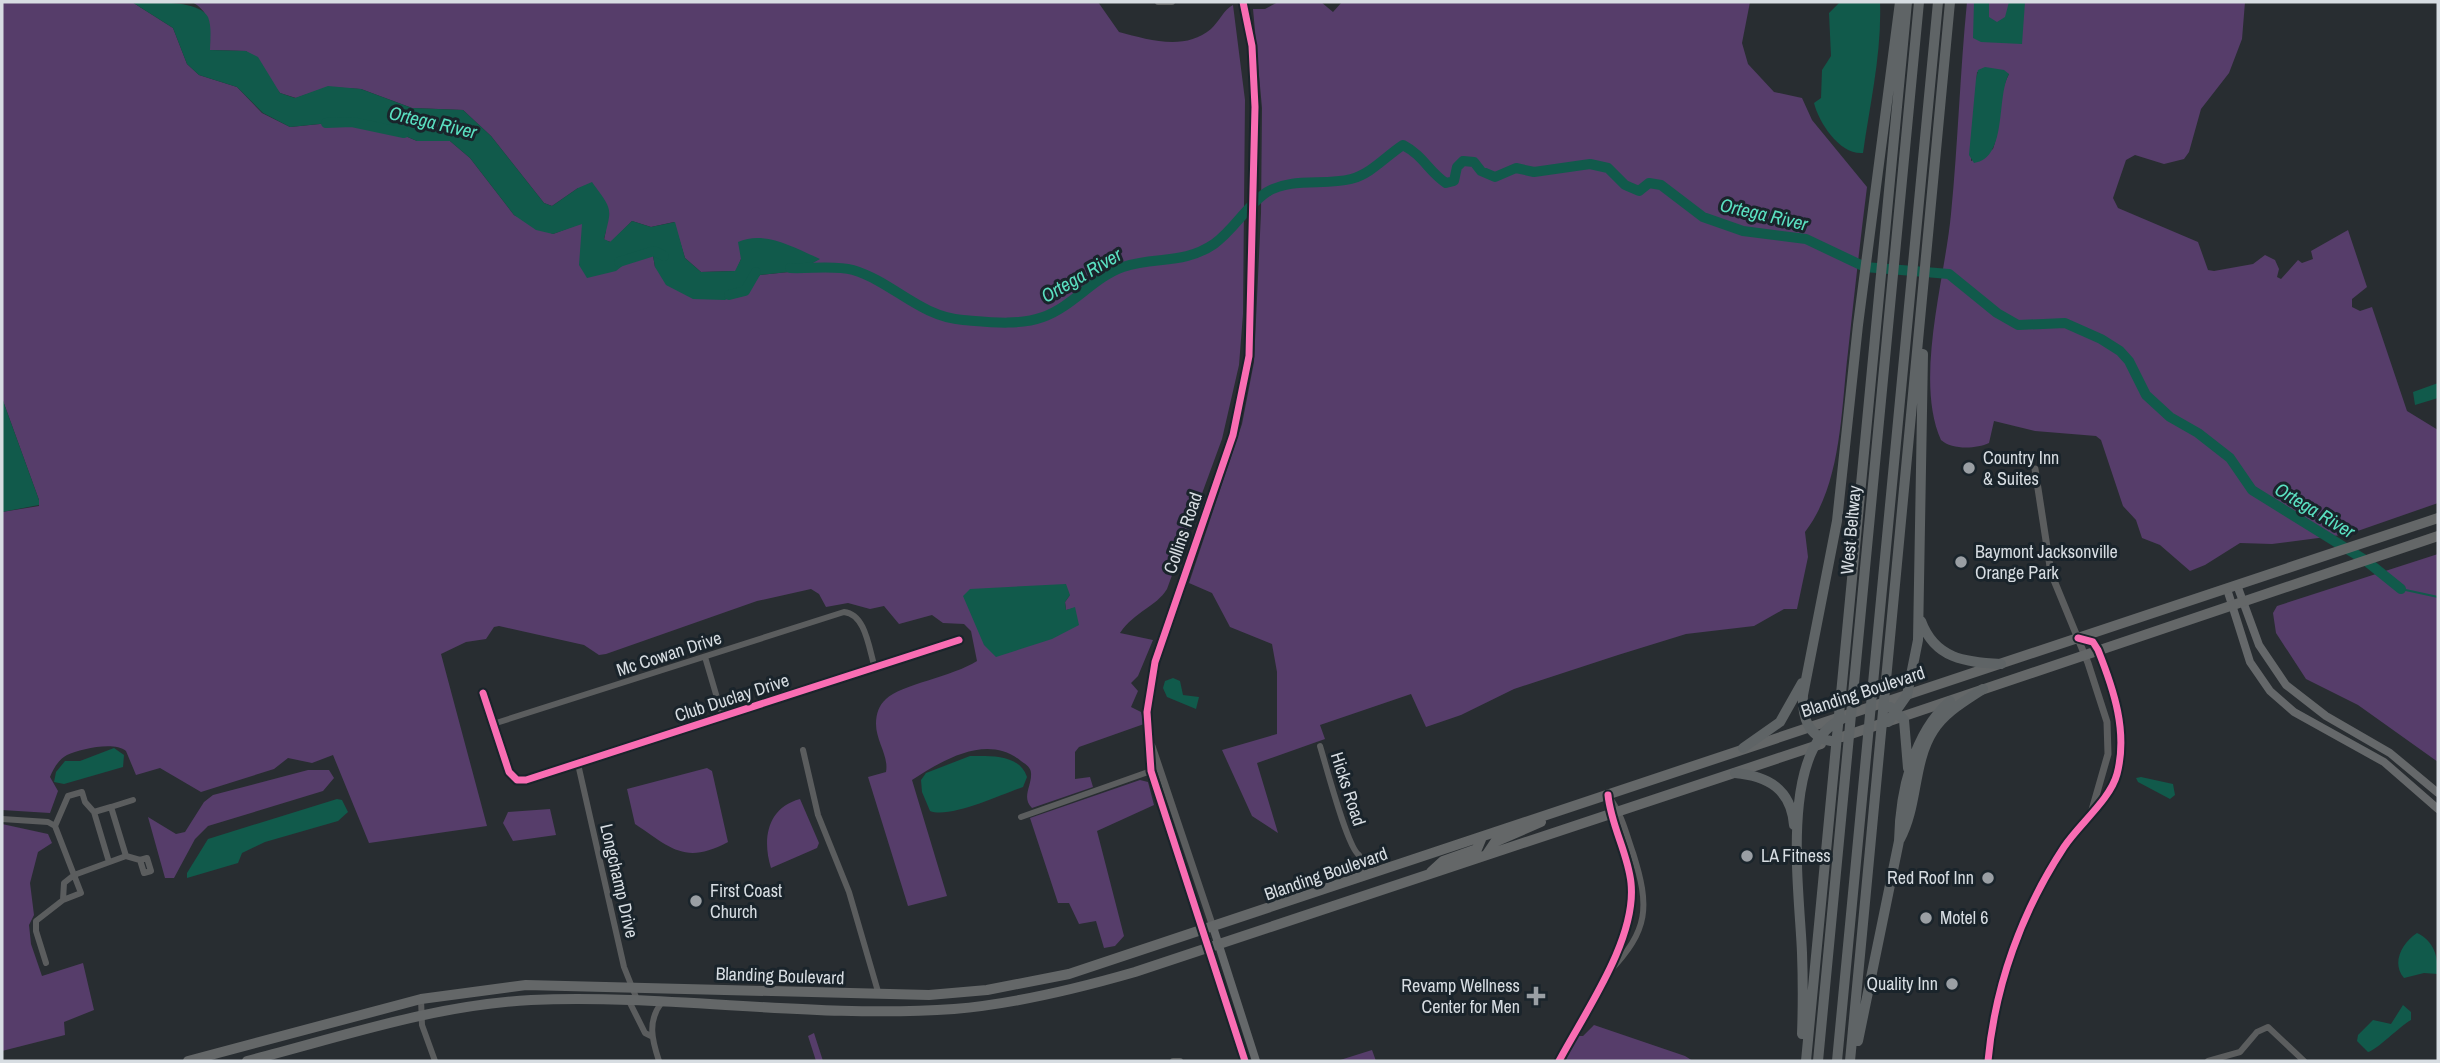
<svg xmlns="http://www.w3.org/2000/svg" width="2440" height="1063" viewBox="0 0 2440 1063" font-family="'Archivo Narrow',sans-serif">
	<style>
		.green { fill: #563d6a; fill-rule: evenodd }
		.water { fill: #115a4b }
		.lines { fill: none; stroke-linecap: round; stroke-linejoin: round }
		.stream { stroke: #115a4b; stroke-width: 2 }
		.river { stroke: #115a4b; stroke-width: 10 }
		.minor { stroke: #5b5d5e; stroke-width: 6 }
		.tertiary { stroke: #5b5d5e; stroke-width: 7 }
		.secondary { stroke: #65686a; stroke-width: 8 }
		.primary { stroke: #646768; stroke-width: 10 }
		.motorway { stroke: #5f6466; stroke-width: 10 }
		.cycleway-casing { stroke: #1a242b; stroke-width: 11 }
		.cycleway { stroke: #f96db3; stroke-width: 7 }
		.poi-dot { fill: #9a9fa4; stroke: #1a242b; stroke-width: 2.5 }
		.labels { text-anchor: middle; stroke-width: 6; stroke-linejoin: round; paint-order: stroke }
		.poi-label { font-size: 18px; fill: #d7dde2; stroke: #1a242b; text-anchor: start }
		.street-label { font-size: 18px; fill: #d7dde2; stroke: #1a242b }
		.water-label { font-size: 19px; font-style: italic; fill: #5ae0c1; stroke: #1a242b }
	</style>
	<rect width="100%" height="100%" fill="#282d31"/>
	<path class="green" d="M 2,2 L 132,2 L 173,28 L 187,64 L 199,75 L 237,87 L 262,113 L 290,127 L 359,120 L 377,124 L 417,141 L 450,141 L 470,158 L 514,215 L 553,234 L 582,223 L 582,243 L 652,250 L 655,267 L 740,292 L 760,275 L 798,271 L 819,259 L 741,259 L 736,271 L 701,272 L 685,258 L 674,222 L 651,227 L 632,221 L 611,242 L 604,240 L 606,230 L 578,188 L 552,206 L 544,203 L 491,136 L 463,110 L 412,108 L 361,89 L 328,87 L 296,98 L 280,93 L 246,51 L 210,50 C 210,29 212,13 192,2 L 1098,2 L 1119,32 C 1149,40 1185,51 1211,29 C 1219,22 1224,9 1233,5 L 1245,100 L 1243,314 L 1239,365 L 1222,439 L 1167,589 C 1156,607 1135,611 1120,633 L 1153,640 L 1138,676 L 1131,683 L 1138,691 L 1131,707 L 1141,712 L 1144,724 L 1079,747 L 1075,752 L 1075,779 L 1090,777 L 1093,787 L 1032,808 C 1021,797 1032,786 1031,773 C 1031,767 1025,764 1021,761 C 987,733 943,760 912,780 L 947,896 L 908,906 L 868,777 L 886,772 C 889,756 876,741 876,724 C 876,714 879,705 886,699 C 900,685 954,676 977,661 L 971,631 L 964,624 L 943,623 L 932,615 L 899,624 L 884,606 L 870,609 L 848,603 L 826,607 L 819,594 L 811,589 L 757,601 L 606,654 L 599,655 L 584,645 L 499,626 L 494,627 L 486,639 L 466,642 L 441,654 L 487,826 L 369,843 L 333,755 L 312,763 L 288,758 L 274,769 L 201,792 L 160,768 L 136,775 L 126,751 C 114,741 80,749 67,755 C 59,759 53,769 50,777 L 58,791 L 50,813 L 2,810 L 2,512 L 39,506 L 39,500 L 2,398 ZM 1070,595 L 1065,602 L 1066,610 L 1075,608 L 984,645 Z
		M 1278,2 L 1321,2 L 1333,12 L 1342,2 L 1750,2 L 1742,43 L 1748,64 L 1774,92 L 1802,98 L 1812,120 L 1867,187 C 1860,242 1854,297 1848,352 C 1841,409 1842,484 1805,532 L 1808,557 L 1797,609 L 1784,609 L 1754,626 L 1686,634 L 1618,655 L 1514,689 L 1461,715 L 1426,727 L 1411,694 L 1320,725 L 1325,739 L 1257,763 L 1278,833 L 1252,816 L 1222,750 L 1277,734 L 1277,672 L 1272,644 L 1230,627 L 1212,593 L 1189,583 L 1242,424 L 1254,362 L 1261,213 L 1262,108 L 1253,9 L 1265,9 Z
		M 1967,2 L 2245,2 L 2242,39 L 2229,73 L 2201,109 L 2189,152 L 2184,159 L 2164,164 L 2135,155 L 2126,160 L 2113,198 L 2118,208 L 2198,242 L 2208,270 L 2214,271 L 2253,264 L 2265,255 L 2275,260 L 2279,269 L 2277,277 L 2281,279 L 2298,260 L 2302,263 L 2313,259 L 2311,251 L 2348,230 L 2367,287 L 2352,299 L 2352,307 L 2360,311 L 2372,307 L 2407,411 L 2438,430 L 2438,503 L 2349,534 L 2272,544 L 2240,543 L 2205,565 L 2190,571 L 2160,545 L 2142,538 L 2136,520 L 2123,506 L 2101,440 L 2096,436 L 2035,431 L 1994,421 L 1989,443 C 1976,449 1952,450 1941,440 C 1914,380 1945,279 1951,214 C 1958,144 1960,72 1967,2 ZM 1977,72 L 2009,74 C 1997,96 2002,124 1993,149 L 1971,161 Z
		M 2438,554 L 2438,762 L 2358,705 L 2306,679 L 2276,633 L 2273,613 L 2277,606 Z
		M 707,768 L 712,771 L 728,842 C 685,865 671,848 635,824 L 627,789 Z
		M 308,770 L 329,770 L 334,778 L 323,791 L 208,826 L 195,839 L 174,878 L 165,878 L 148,817 L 176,834 L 185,832 L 204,802 L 213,795 Z
		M 1140,780 L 1148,782 L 1154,805 L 1097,831 L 1124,936 L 1115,946 L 1104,948 L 1096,921 L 1079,924 L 1069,903 L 1058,903 L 1030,818 Z
		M 800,799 L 819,843 L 817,848 L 771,868 C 762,839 767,808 800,799 Z
		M 550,809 L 556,835 L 513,841 L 503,823 L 508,812 Z
		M 2,824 L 48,834 L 52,843 L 38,852 L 30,883 L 34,915 L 29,925 L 31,944 L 42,976 L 83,963 L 94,1010 L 64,1022 L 65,1035 L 2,1051 Z
		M 1594,1025 L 1685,1056 L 1693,1061 L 1565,1061 L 1578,1036 L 1583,1036 Z
		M 814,1033 L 823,1061 L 816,1061 L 808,1036 Z
		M 1372,1050 L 1376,1061 L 1337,1061 Z"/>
	<path class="water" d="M 132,2 C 152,2 200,0 208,17 C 212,27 210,40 210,50 L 246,51 L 258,57 L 280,93 L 295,98 L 328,86 L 361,89 L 412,108 L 463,110 L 491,136 L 544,203 L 552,206 L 578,188 L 592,182 C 613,211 612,207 604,239 L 610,242 L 632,221 L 651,227 L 675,222 L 685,258 L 701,272 L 735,271 L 741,259 L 738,242 C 765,230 795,248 820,259 L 798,271 L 760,275 L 740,292 L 725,300 L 693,299 L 666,285 L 655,267 L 652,250 L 641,251 L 616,271 L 587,278 L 579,265 L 582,224 L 553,234 L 536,230 L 514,215 L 470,158 L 450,141 L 417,141 L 377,124 L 359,120 L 290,127 L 263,113 L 237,87 L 199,75 L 187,64 L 173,28 Z
		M 1840,2 L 1880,2 C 1882,52 1870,104 1863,153 C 1840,155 1819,123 1814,103 L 1821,98 L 1822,70 L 1831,56 L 1829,13 Z
		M 1974,2 L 1989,2 L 1989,17 L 1997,22 L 2005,17 L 2009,2 L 2025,2 L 2022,44 L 1981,42 L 1973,38 Z
		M 1985,67 L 2004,70 L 2009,74 C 1996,97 2008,158 1974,163 L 1969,155 L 1976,79 L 1978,70 Z
		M 2438,383 L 2438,398 L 2415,405 L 2413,392 Z
		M 2,398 L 39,500 L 39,505 L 2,512 Z
		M 1066,584 L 1070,595 L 1065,602 L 1066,610 L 1075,607 L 1079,625 L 1052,639 L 996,657 L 984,645 L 963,596 L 970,589 Z
		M 1173,678 L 1180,681 L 1183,695 L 1199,697 L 1196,709 L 1167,697 L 1163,688 L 1165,681 Z
		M 114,748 L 124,755 L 123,767 L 64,784 L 54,782 L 56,772 L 65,761 L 80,761 Z
		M 970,756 C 991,756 1019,754 1027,777 L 1023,787 C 1002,794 950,819 930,811 L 922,792 L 921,780 L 926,773 Z
		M 2141,777 L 2173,784 L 2175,795 L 2170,799 L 2138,782 L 2136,778 Z
		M 337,799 L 342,800 L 348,812 L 338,821 L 265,842 L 242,853 L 238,863 L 187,878 L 187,873 L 208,839 Z
		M 2417,933 C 2434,941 2438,956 2438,974 L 2424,973 L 2404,978 C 2391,963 2402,943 2417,933 Z
		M 2403,1005 L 2411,1012 L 2411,1020 C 2400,1026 2377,1050 2368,1052 L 2357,1041 L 2358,1035 L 2373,1020 L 2391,1024 Z"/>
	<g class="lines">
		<path class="stream" d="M 2401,589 L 2438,597
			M 2438,634 L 2438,647"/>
		<path class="river" d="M 326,123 L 352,122 L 404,133
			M 619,262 L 654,251 L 664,256
			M 790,268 C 810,269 834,265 853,270 C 893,282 920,317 963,320 C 988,322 1018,326 1043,317 C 1072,307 1094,277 1123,267 C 1156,256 1183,265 1214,244 C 1234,230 1247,205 1267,192 C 1292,177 1324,186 1351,179 C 1371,174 1386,156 1403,145 C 1424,156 1428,171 1446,183 L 1454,181 L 1457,167 L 1463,161 L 1474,162 L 1481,171 L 1495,177 L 1516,168 L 1534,172 L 1590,164 L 1608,168 L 1625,185 L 1639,191 L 1649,183 L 1661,185 L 1703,217 L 1743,231 L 1806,239 L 1865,267 L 1949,274 L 1997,313 L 2018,325 L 2065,323 L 2101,339 L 2120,351 L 2129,361 L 2146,395 L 2170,417 L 2198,433 L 2230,458 L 2252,490 L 2365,560 L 2401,589
			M 729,295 L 745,291 L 756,272"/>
		<path class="minor" d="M 1158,2 L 1172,2
			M 705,657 L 723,718
			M 483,693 L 509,772 L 517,780 L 526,780 L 959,640
			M 493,724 L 844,612 C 866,614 869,650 875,668
			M 1320,746 C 1326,765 1347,847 1359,855 L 1362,878
			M 803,750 L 818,815 L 849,892 L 879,995
			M 578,764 L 624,967 L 638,1002
			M 111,807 L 133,800
			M 1021,817 L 1151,771
			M 2,819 L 48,822 L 55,826 L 74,875 L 126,856 L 111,807 L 94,812
			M 55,826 L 68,796 L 82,792 L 85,802 L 94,812 L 109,862
			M 126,856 L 140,860 L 144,873 L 151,871 L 147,858 L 140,860
			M 46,963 L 36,931 L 36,921 L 63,900 L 64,883 L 74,875 L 81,893 L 63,900
			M 1609,972 C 1649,930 1650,907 1633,853 C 1626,833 1622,815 1610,798
			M 421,999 L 422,1025 L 435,1061
			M 629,1001 L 645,1033 L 651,1036
			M 659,1061 C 652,1040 647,1021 662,1002
			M 1173,1061 L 1180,1061
			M 1559,1061 C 1585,1012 1637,939 1631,883 C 1628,853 1611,826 1608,795
			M 2208,1061 L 2240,1052 L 2257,1032 L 2268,1027 L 2304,1061"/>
		<path class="tertiary" d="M 2035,469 L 2051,573 L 2088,663 L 2107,722 L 2108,754 L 2092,810
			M 1152,746 L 1213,927
			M 1204,930 L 1151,771 L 1147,712 L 1155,662 L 1233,435 L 1249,356 L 1255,107 L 1252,46 L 1243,2
			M 1988,1061 C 1995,985 2022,911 2064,847 C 2079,824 2110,800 2117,774 C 2128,732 2114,690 2098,650 L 2093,642 L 2079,638"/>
		<path class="secondary" d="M 2237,585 L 2259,645 L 2286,685 L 2326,716 L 2390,753 L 2438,793
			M 2227,589 L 2250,662 L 2270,691 L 2294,712 L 2384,762 L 2438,809
			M 1213,927 L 1256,1061
			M 1204,930 L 1245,1061"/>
		<path class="primary" d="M 1842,737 L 2438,536
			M 1487,854 L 1495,842 L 1541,822
			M 1431,872 L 1443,861 L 1477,849 L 1482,837
			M 188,1061 L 421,999 L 526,985 L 929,995 L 987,990 L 1069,974 L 2438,518
			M 247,1061 C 341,1037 433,1005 531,1000 C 672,994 813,1019 954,1009 C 1015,1004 1076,989 1135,972 L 1821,744"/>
		<path class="motorway" d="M 1921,621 C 1935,659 1965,662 2001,664
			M 1890,707 L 1904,720 L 1908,768
			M 1888,722 L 1907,695 L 1918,640 L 1923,354
			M 1831,741 C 1808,737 1802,716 1803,695 L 1837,521 L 1858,325 L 1900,2
			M 1743,748 L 1780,722 L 1802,683
			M 1735,773 C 1768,776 1791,789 1794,825
			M 1900,839 C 1918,806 1913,762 1933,731 C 1945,712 1965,701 1983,689
			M 1802,1034 C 1803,1007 1803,980 1802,953 C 1800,895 1778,748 1842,719
			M 1858,1041 L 1899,841 C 1900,792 1913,734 1950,701
			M 1806,1061 L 1907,2
			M 1818,1061 L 1919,2
			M 1837,1061 L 1938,2
			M 1850,1061 L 1950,2"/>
		<defs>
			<path id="cycleway" d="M 1243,2 L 1252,46 L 1255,107 L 1249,356 L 1233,435 L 1155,662 L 1147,712 L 1151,771 L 1245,1061
				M 483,693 L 509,772 L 517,780 L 526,780 L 959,640
				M 1559,1061 C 1585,1012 1637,939 1631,883 C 1628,853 1611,826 1608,795
				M 1988,1061 C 1995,985 2022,911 2064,847 C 2079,824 2110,800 2117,774 C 2128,732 2114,690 2098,650 L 2093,642 L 2078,638"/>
		</defs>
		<use href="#cycleway" class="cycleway-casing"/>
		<use href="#cycleway" class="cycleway"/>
	</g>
	<g class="poi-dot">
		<circle cx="1969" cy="468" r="7"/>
		<circle cx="1961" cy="562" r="7"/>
		<circle cx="1747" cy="856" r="7"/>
		<circle cx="1988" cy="878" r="7"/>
		<circle cx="696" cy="901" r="7"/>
		<circle cx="1926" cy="918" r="7"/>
		<circle cx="1952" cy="984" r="7"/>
		<path d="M1532.5 985.5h7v7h7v7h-7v7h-7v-7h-7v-7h7z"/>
	</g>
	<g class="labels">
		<g class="poi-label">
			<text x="1983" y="464">Country Inn<tspan x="1983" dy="21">&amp; Suites</tspan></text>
			<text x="1975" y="558">Baymont Jacksonville<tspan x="1975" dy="21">Orange Park</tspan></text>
			<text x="1761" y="862">LA Fitness</text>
			<text x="1974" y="884" text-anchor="end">Red Roof Inn</text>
			<text x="710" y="897">First Coast<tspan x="710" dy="21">Church</tspan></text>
			<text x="1940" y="924">Motel 6</text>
			<text x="1938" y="990" text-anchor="end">Quality Inn</text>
			<text x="1520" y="992" text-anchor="end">Revamp Wellness<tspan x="1520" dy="21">Center for Men</tspan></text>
		</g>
		<g class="street-label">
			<text transform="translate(1851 530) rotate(-85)" y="6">West Beltway</text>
			<text transform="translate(1183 533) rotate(-71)" y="6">Collins Road</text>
			<text transform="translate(669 654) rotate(-18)" y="6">Mc Cowan Drive</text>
			<text transform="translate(1863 692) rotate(-18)" y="6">Blanding Boulevard</text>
			<text transform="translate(732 698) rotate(-18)" y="6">Club Duclay Drive</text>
			<text transform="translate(1348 789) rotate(72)" y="6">Hicks Road</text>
			<text transform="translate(1326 874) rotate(-19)" y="6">Blanding Boulevard</text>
			<text transform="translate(619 881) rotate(77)" y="6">Longchamp Drive</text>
			<text transform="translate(780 976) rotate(2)" y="6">Blanding Boulevard</text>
		</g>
		<g class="water-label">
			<text transform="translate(433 122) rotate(13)" y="7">Ortega River</text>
			<text transform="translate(1764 214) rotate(13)" y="7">Ortega River</text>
			<text transform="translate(1081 275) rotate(-30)" y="7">Ortega River</text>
			<text transform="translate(2315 510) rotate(31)" y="7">Ortega River</text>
		</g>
	</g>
	<rect width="2440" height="1063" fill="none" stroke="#d7dde2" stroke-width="7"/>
</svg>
